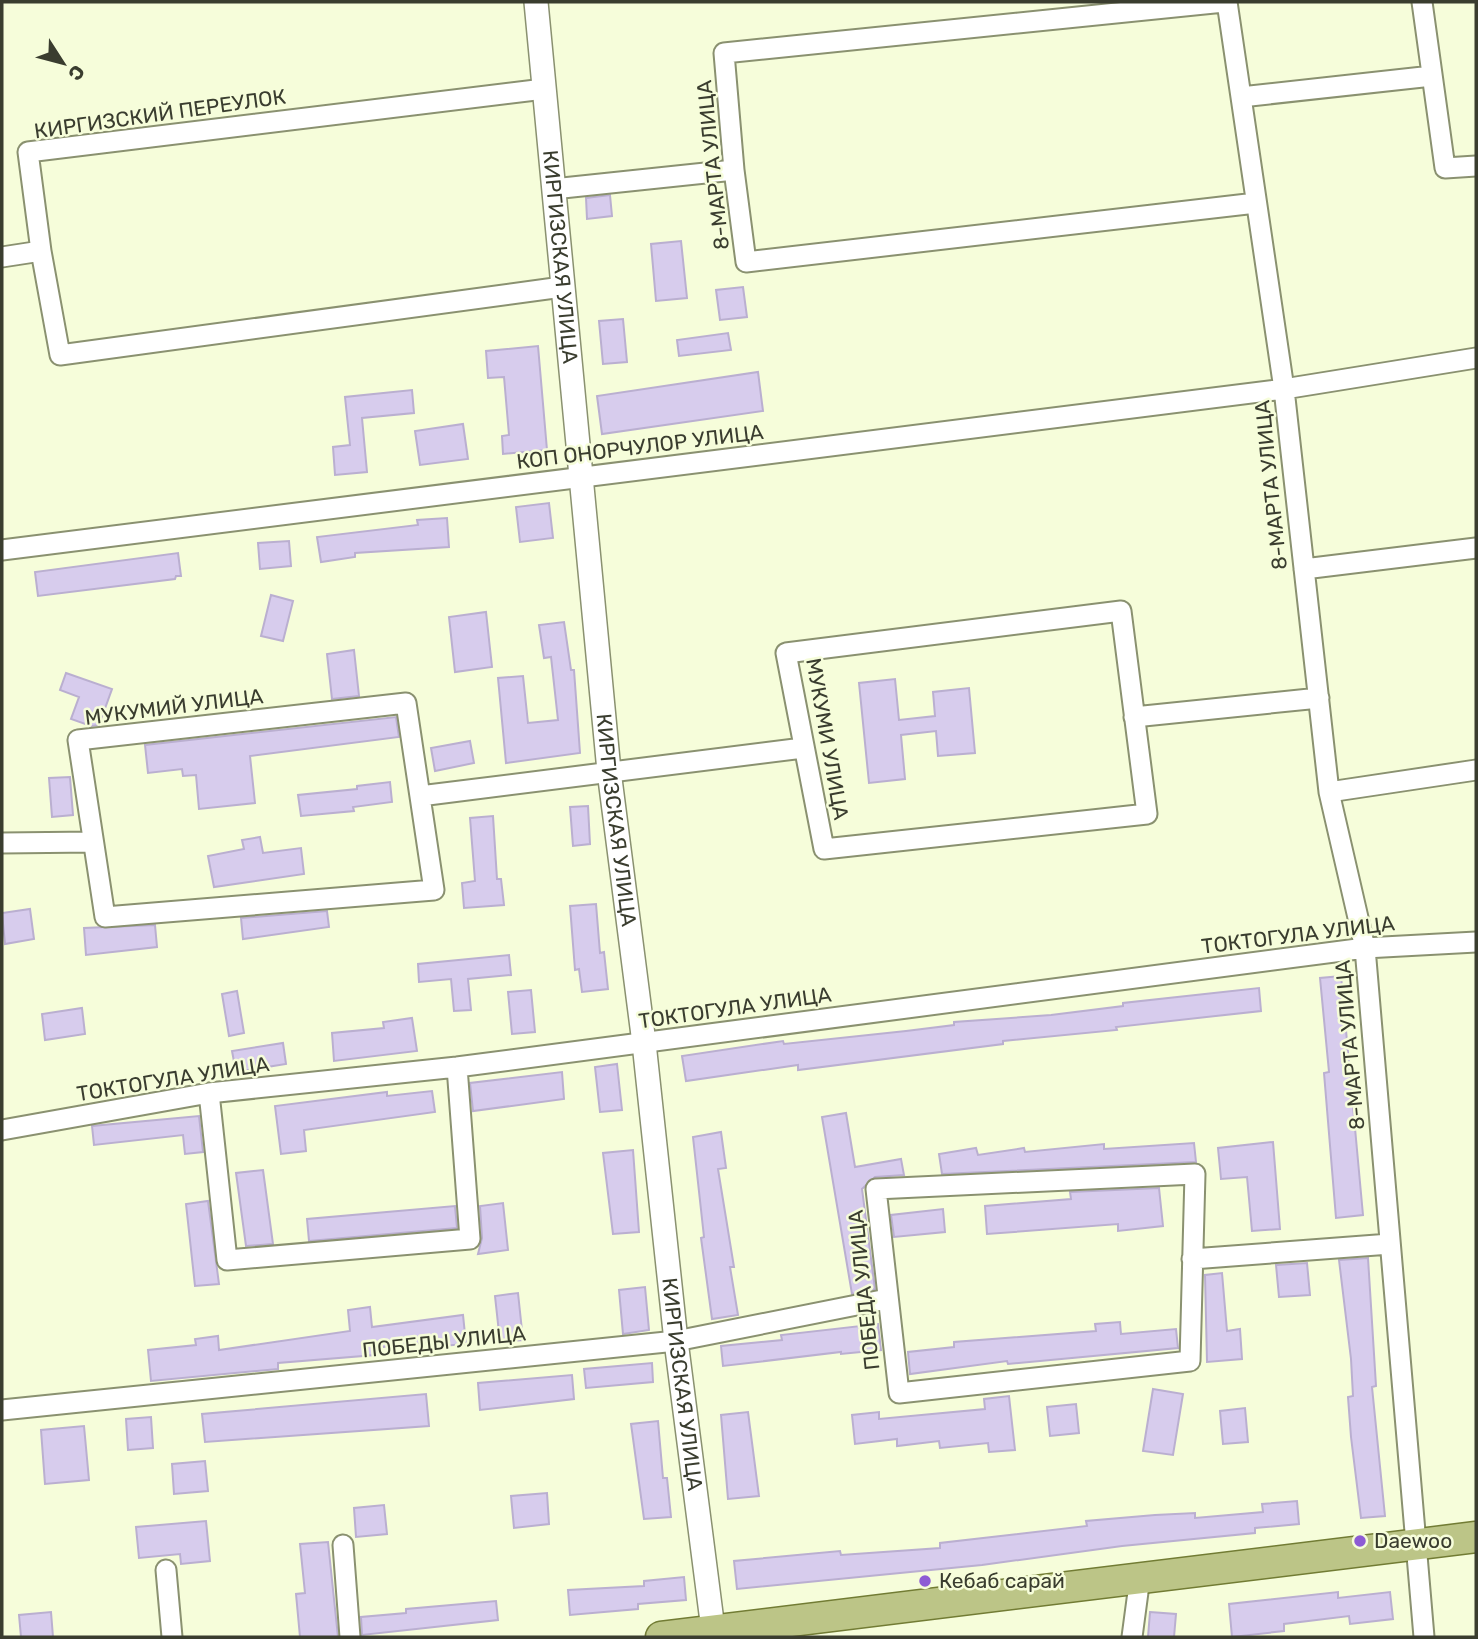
<svg xmlns="http://www.w3.org/2000/svg" width="1478" height="1639" viewBox="0 0 1478 1639" font-family="Rubik,sans-serif">
	<style>
		.building { fill: #d7cced; stroke: #baafd0; stroke-width: 2 }
		.lines { fill: none; stroke-linecap: round; stroke-linejoin: round }
		.minor-casing { stroke: #8a9170; stroke-width: 23 }
		.tertiary-casing { stroke: #8a9170; stroke-width: 26 }
		.primary-casing { stroke: #727c34; stroke-width: 33 }
		.minor { stroke: #fff; stroke-width: 19 }
		.tertiary { stroke: #fff; stroke-width: 23 }
		.primary { stroke: #bcc587; stroke-width: 30 }
		.poi-dot { fill: #8d5bd4; stroke: #f6fdda; stroke-width: 2.5 }
		.labels { text-anchor: middle; stroke-width: 5; stroke-linejoin: round; paint-order: stroke }
		.street-label { font-size: 21px; fill: #3a3d2f; stroke: #f6fdda }
		.poi-label { font-size: 21px; fill: #3a3d2f; stroke: #f6fdda; text-anchor: start }
	</style>
	<rect width="100%" height="100%" fill="#f6fdda"/>
	<path class="building" d="M 610,195 L 612,216 L 587,219 L 586,198 Z
		M 681,241 L 687,298 L 656,301 L 651,244 Z
		M 743,287 L 747,317 L 720,320 L 716,290 Z
		M 623,319 L 627,362 L 603,364 L 599,321 Z
		M 728,333 L 731,350 L 679,356 L 677,340 Z
		M 538,346 L 547,450 L 503,454 L 502,436 L 509,435 L 504,377 L 488,378 L 486,351 Z
		M 758,372 L 763,411 L 602,434 L 597,396 Z
		M 412,390 L 414,413 L 362,418 L 367,472 L 335,475 L 333,447 L 350,445 L 345,397 Z
		M 463,424 L 468,459 L 420,465 L 415,431 Z
		M 549,503 L 553,538 L 520,542 L 516,507 Z
		M 447,518 L 449,547 L 355,553 L 355,557 L 321,562 L 317,537 L 418,525 L 417,520 Z
		M 289,541 L 291,566 L 260,569 L 258,543 Z
		M 178,553 L 181,576 L 176,576 L 175,579 L 38,596 L 35,572 Z
		M 271,595 L 293,601 L 283,641 L 261,636 Z
		M 486,612 L 492,667 L 455,672 L 449,617 Z
		M 564,622 L 571,670 L 574,670 L 580,753 L 506,763 L 498,678 L 523,676 L 528,723 L 558,720 L 551,657 L 544,658 L 539,625 Z
		M 354,650 L 359,696 L 332,699 L 327,654 Z
		M 66,673 L 112,689 L 99,725 L 91,726 L 71,719 L 79,697 L 60,690 Z
		M 895,679 L 899,720 L 935,716 L 933,692 L 969,688 L 975,753 L 938,756 L 936,731 L 901,735 L 905,779 L 869,783 L 859,683 Z
		M 396,717 L 399,737 L 250,756 L 255,803 L 199,809 L 196,775 L 183,776 L 182,769 L 148,773 L 145,745 Z
		M 470,741 L 474,763 L 435,771 L 431,748 Z
		M 70,777 L 73,815 L 52,817 L 49,778 Z
		M 390,782 L 392,802 L 353,807 L 354,811 L 301,816 L 298,795 L 357,789 L 357,786 Z
		M 588,806 L 590,844 L 573,846 L 570,807 Z
		M 493,816 L 497,879 L 501,879 L 504,905 L 464,908 L 462,883 L 475,881 L 470,818 Z
		M 260,837 L 263,853 L 301,848 L 304,874 L 214,887 L 208,856 L 244,849 L 242,840 Z
		M 596,904 L 600,953 L 604,952 L 608,989 L 582,992 L 579,969 L 575,970 L 570,906 Z
		M 30,909 L 34,939 L 5,944 L 2,913 Z
		M 327,911 L 329,927 L 243,939 L 241,918 Z
		M 155,925 L 157,947 L 86,955 L 84,928 Z
		M 509,955 L 511,975 L 468,979 L 471,1010 L 454,1011 L 451,979 L 419,982 L 418,964 Z
		M 1341,976 L 1363,1215 L 1336,1218 L 1324,1073 L 1329,1072 L 1320,978 Z
		M 1259,988 L 1261,1011 L 1116,1027 L 1117,1030 L 1003,1041 L 1003,1044 L 798,1070 L 798,1065 L 686,1081 L 682,1056 L 783,1041 L 784,1044 L 906,1031 L 954,1025 L 954,1022 L 1051,1015 L 1123,1006 L 1123,1003 Z
		M 531,990 L 535,1032 L 512,1034 L 508,992 Z
		M 237,991 L 244,1033 L 229,1036 L 222,994 Z
		M 82,1008 L 85,1034 L 45,1040 L 42,1014 Z
		M 412,1018 L 417,1051 L 334,1061 L 332,1033 L 384,1028 L 383,1022 Z
		M 283,1043 L 286,1064 L 236,1072 L 232,1051 Z
		M 617,1064 L 622,1110 L 600,1112 L 595,1067 Z
		M 562,1072 L 564,1099 L 473,1111 L 470,1083 Z
		M 432,1091 L 435,1112 L 304,1130 L 306,1151 L 281,1154 L 275,1106 L 387,1092 L 387,1096 Z
		M 846,1113 L 855,1167 L 901,1159 L 904,1175 L 875,1177 L 862,1189 L 875,1289 L 852,1294 L 822,1117 Z
		M 199,1116 L 203,1152 L 185,1154 L 183,1135 L 94,1145 L 92,1126 Z
		M 721,1132 L 726,1168 L 718,1169 L 734,1267 L 730,1267 L 738,1315 L 712,1319 L 701,1238 L 704,1237 L 693,1137 Z
		M 1273,1142 L 1280,1229 L 1252,1231 L 1247,1177 L 1221,1179 L 1218,1148 Z
		M 1194,1143 L 1196,1162 L 942,1174 L 939,1154 L 976,1148 L 978,1155 L 1024,1148 L 1025,1152 L 1104,1144 L 1104,1149 Z
		M 633,1150 L 639,1232 L 613,1234 L 603,1153 Z
		M 263,1170 L 273,1244 L 246,1246 L 236,1173 Z
		M 1159,1188 L 1163,1226 L 1118,1231 L 1118,1224 L 987,1234 L 985,1206 L 1071,1199 L 1070,1192 Z
		M 208,1201 L 219,1284 L 195,1286 L 186,1204 Z
		M 503,1203 L 508,1250 L 478,1254 L 482,1238 L 480,1206 Z
		M 455,1206 L 457,1228 L 309,1241 L 307,1219 Z
		M 943,1209 L 945,1232 L 894,1237 L 891,1215 Z
		M 1368,1258 L 1376,1386 L 1372,1387 L 1385,1516 L 1361,1518 L 1351,1437 L 1348,1397 L 1353,1396 L 1351,1359 L 1339,1260 Z
		M 1307,1263 L 1310,1295 L 1279,1297 L 1276,1265 Z
		M 1222,1273 L 1227,1331 L 1240,1329 L 1242,1359 L 1207,1362 L 1205,1275 Z
		M 645,1287 L 649,1330 L 623,1334 L 619,1290 Z
		M 518,1293 L 523,1340 L 500,1342 L 495,1296 Z
		M 370,1307 L 372,1327 L 463,1315 L 466,1344 L 441,1346 L 440,1341 L 374,1348 L 375,1355 L 278,1363 L 278,1369 L 151,1381 L 148,1350 L 196,1345 L 195,1339 L 218,1336 L 219,1350 L 350,1331 L 348,1310 Z
		M 1120,1322 L 1121,1334 L 1176,1329 L 1178,1348 L 1008,1364 L 1007,1361 L 910,1374 L 908,1352 L 954,1347 L 954,1342 L 1096,1331 L 1095,1324 Z
		M 878,1324 L 881,1350 L 841,1354 L 841,1352 L 723,1366 L 721,1346 L 782,1340 L 781,1335 Z
		M 652,1363 L 653,1382 L 586,1388 L 584,1369 Z
		M 572,1375 L 574,1399 L 480,1410 L 478,1383 Z
		M 1153,1389 L 1183,1394 L 1173,1455 L 1143,1451 Z
		M 426,1394 L 429,1426 L 205,1442 L 202,1414 Z
		M 1009,1396 L 1015,1450 L 989,1452 L 988,1443 L 940,1448 L 939,1441 L 897,1446 L 897,1439 L 855,1444 L 852,1415 L 879,1412 L 879,1419 L 985,1409 L 984,1399 Z
		M 1076,1404 L 1079,1433 L 1050,1436 L 1047,1407 Z
		M 1245,1408 L 1248,1442 L 1223,1444 L 1220,1411 Z
		M 748,1412 L 759,1496 L 728,1499 L 721,1415 Z
		M 151,1417 L 153,1448 L 128,1450 L 126,1419 Z
		M 658,1421 L 663,1478 L 667,1478 L 671,1517 L 644,1519 L 631,1424 Z
		M 84,1426 L 89,1480 L 45,1484 L 41,1430 Z
		M 205,1461 L 208,1491 L 174,1494 L 172,1464 Z
		M 547,1493 L 549,1524 L 514,1528 L 511,1496 Z
		M 1297,1501 L 1299,1524 L 1255,1528 L 1255,1533 L 1122,1546 L 982,1565 L 737,1589 L 734,1561 L 840,1551 L 841,1555 L 940,1548 L 940,1543 L 1087,1526 L 1086,1521 L 1155,1515 L 1195,1513 L 1195,1518 L 1263,1512 L 1262,1504 Z
		M 384,1505 L 387,1534 L 356,1537 L 354,1508 Z
		M 206,1521 L 210,1561 L 181,1564 L 180,1554 L 139,1558 L 136,1527 Z
		M 328,1542 L 338,1637 L 300,1637 L 296,1594 L 305,1593 L 300,1544 Z
		M 684,1577 L 686,1600 L 638,1604 L 638,1609 L 570,1615 L 568,1590 L 644,1586 L 644,1581 Z
		M 1338,1592 L 1338,1598 L 1390,1592 L 1393,1619 L 1350,1624 L 1349,1616 L 1284,1624 L 1284,1631 L 1232,1637 L 1229,1604 Z
		M 496,1601 L 498,1620 L 362,1635 L 361,1617 L 406,1613 L 406,1609 Z
		M 51,1612 L 53,1637 L 21,1637 L 19,1615 Z
		M 1150,1612 L 1176,1614 L 1174,1637 L 1148,1637 Z"/>
	<g class="lines">
		<defs>
			<path id="minor" d="M 1224,2 L 724,53 L 734,170 L 746,262 L 1256,203
				M 1227,2 L 1284,389 L 1329,792 L 1365,948 L 1424,1637
				M 1422,2 L 1445,168 L 1476,166
				M 544,89 L 28,152 L 41,251 L 60,355 L 562,287
				M 1241,97 L 1432,76
				M 553,189 L 734,170
				M 2,257 L 41,251
				M 2,550 L 1284,389 L 1476,358
				M 1304,569 L 1476,548
				M 1121,611 L 1147,814 L 824,849 L 786,653 Z
				M 406,703 L 434,890 L 105,917 L 78,740 Z
				M 1134,717 L 1319,698
				M 1329,792 L 1476,770
				M 420,796 L 803,748
				M 2,843 L 93,842
				M 209,1093 L 227,1260 L 470,1239 L 457,1067
				M 2,1130 L 209,1093 L 457,1067 L 1365,948 L 1476,942
				M 1195,1174 L 1190,1361 L 899,1393 L 876,1189 Z
				M 1192,1259 L 1390,1244
				M 2,1410 L 676,1341 L 887,1299
				M 343,1545 L 350,1637
				M 166,1570 L 172,1637
				M 1132,1637 L 1140,1577"/>
			<g id="tertiary">
				<path id="s1" d="M 536,2 L 609,771 L 644,1043 L 676,1341 L 714,1637"/>
			</g>
			<path id="primary" d="M 661,1637 L 1476,1537"/>
		</defs>
		<use href="#minor" class="minor-casing"/>
		<use href="#tertiary" class="tertiary-casing"/>
		<use href="#primary" class="primary-casing"/>
		<use href="#minor" class="minor"/>
		<use href="#tertiary" class="tertiary"/>
		<use href="#primary" class="primary"/>
	</g>
	<g class="poi-dot">
		<circle cx="1360" cy="1541" r="7"/>
		<circle cx="925" cy="1581" r="7"/>
	</g>
	<g class="labels">
		<g class="street-label">
			<text transform="translate(160 114) rotate(-8)" y="7">КИРГИЗСКИЙ ПЕРЕУЛОК</text>
			<text transform="translate(713 165) rotate(-96)" y="7">8-МАРТА УЛИЦА</text>
			<text dy="7" stroke="none"><textPath href="#s1" startOffset="256">КИРГИЗСКАЯ УЛИЦА</textPath></text>
			<text transform="translate(640 447) rotate(-7)" y="7">КОП ОНОРЧУЛОР УЛИЦА</text>
			<text transform="translate(1271 485) rotate(-96)" y="7">8-МАРТА УЛИЦА</text>
			<text transform="translate(174 707) rotate(-7)" y="7">МУКУМИЙ УЛИЦА</text>
			<text transform="translate(827 739) rotate(80)" y="7">МУКУМИ УЛИЦА</text>
			<text dy="7" stroke="none"><textPath href="#s1" startOffset="822">КИРГИЗСКАЯ УЛИЦА</textPath></text>
			<text transform="translate(1298 935) rotate(-7)" y="7">ТОКТОГУЛА УЛИЦА</text>
			<text transform="translate(735 1008) rotate(-8)" y="7">ТОКТОГУЛА УЛИЦА</text>
			<text transform="translate(1350 1045) rotate(-95)" y="7">8-МАРТА УЛИЦА</text>
			<text transform="translate(173 1079) rotate(-9)" y="7">ТОКТОГУЛА УЛИЦА</text>
			<text transform="translate(864 1290) rotate(-96)" y="7">ПОБЕДА УЛИЦА</text>
			<text transform="translate(444 1342) rotate(-6)" y="7">ПОБЕДЫ УЛИЦА</text>
			<text dy="7" stroke="none"><textPath href="#s1" startOffset="1390">КИРГИЗСКАЯ УЛИЦА</textPath></text>
		</g>
		<g class="poi-label">
			<text x="1374" y="1548">Daewoo</text>
			<text x="939" y="1588">Кебаб сарай</text>
		</g>
	</g>
	<rect width="1478" height="1639" fill="none" stroke="#3a3d2f" stroke-width="7"/>
	<g transform="translate(63 63) rotate(126)" stroke="#f6fdda" stroke-width="5" paint-order="stroke">
	<path d="M0-5L12 26L0 18L-12 26Z" fill="#3a3d2f"/>
	<text y="-10" font-size="19" font-weight="bold" text-anchor="middle" fill="#3a3d2f">С</text>
	</g>
</svg>
